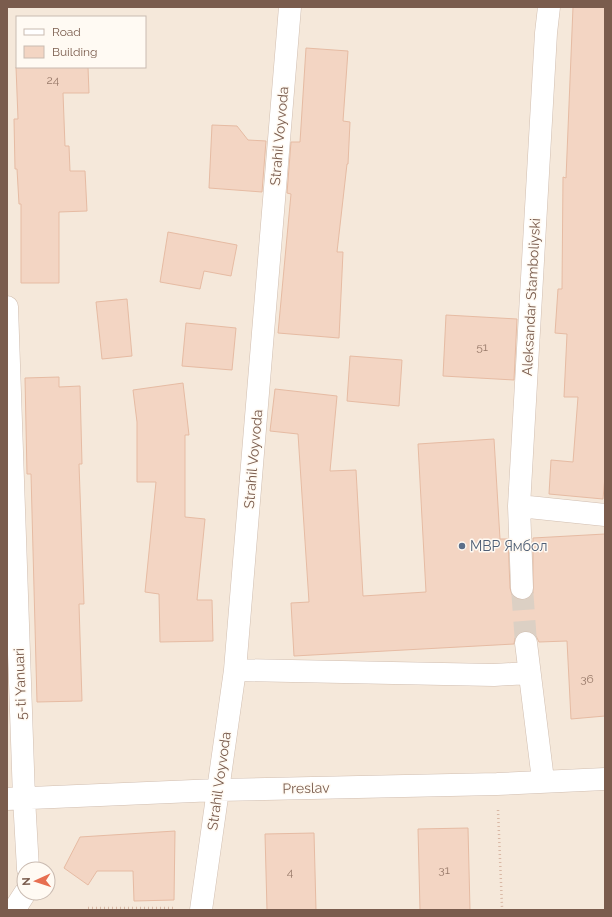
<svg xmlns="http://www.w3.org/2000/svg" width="612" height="917" viewBox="0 0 612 917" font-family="Raleway,sans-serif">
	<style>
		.residential { fill: #f5e8da; fill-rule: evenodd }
		.building { fill: #f3d5c3; stroke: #e6bba3 }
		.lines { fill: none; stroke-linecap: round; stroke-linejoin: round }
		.minor-tunnel { stroke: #dcd0c4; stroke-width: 22; stroke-dasharray: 22 11; stroke-linecap: butt }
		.minor-casing { stroke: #d1beb0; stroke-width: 23 }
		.path { stroke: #d9b8a5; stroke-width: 2.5; stroke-dasharray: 1 3; stroke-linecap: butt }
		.minor { stroke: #fff; stroke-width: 22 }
		.service-dot { fill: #5c6f8a; stroke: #fffaf3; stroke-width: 1.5 }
		.labels { text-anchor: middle; stroke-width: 3; stroke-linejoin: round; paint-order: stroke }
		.number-label { font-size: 12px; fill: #987a6a }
		.street-label { font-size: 14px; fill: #7a5c4d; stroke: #fffaf3 }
		.service-label { font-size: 14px; fill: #4e5e75; stroke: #fffaf3; text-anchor: start }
	</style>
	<rect width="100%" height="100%" fill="#fdf6ec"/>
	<path class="residential" d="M 7,7 L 605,7 L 605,910 L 7,910 ZM 17,17 L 145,17 L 145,67 L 17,67 ZM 24,869 L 48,869 L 48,893 L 24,893 Z"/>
	<path class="building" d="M 573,7 L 605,7 L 605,476 L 603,499 L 549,494 L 551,460 L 573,462 L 578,397 L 564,397 L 567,334 L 555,333 L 558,289 L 562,289 L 563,177 L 566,178 Z
		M 306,48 L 348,51 L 343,121 L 350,122 L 348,164 L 347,164 L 337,252 L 343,252 L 339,338 L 278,333 L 291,194 L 287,193 L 291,142 L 300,142 Z
		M 16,67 L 88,67 L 89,93 L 63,93 L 65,146 L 69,146 L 70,171 L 85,171 L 87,211 L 59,212 L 59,283 L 21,283 L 21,204 L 19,204 L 17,169 L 15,169 L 14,119 L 18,119 Z
		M 212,125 L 237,126 L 248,140 L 266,141 L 262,192 L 209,188 Z
		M 168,232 L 237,245 L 231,276 L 204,271 L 200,289 L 160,282 Z
		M 127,299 L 132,356 L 102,359 L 96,302 Z
		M 446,315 L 517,319 L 514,380 L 443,376 Z
		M 186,323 L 236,328 L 232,370 L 182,366 Z
		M 350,356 L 402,360 L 399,406 L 347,401 Z
		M 59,377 L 59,387 L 80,386 L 82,464 L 79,464 L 84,604 L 79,604 L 82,701 L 37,702 L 31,474 L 27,474 L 25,378 Z
		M 183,383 L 189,435 L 185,435 L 185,517 L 205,519 L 197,600 L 212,600 L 213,641 L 160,642 L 159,594 L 145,592 L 156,482 L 137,482 L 137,422 L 133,390 Z
		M 275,389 L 337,396 L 330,471 L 356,470 L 363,596 L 426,592 L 418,444 L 494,439 L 500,539 L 508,539 L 510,588 L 512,595 L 517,599 L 523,600 L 528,599 L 533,593 L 533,538 L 605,534 L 605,716 L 571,719 L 567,641 L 539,642 L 536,636 L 530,631 L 524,631 L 519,633 L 515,638 L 514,644 L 294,656 L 291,603 L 309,602 L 298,434 L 270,431 Z
		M 468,828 L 470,910 L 420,910 L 418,829 Z
		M 175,831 L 174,900 L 134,901 L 133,871 L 97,871 L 88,885 L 64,868 L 80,837 Z
		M 314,833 L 316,910 L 267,910 L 265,834 Z"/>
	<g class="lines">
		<path class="minor-tunnel" d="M 522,588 L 526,643"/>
		<defs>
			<path id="minor" d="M 7,307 L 24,798 L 28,869
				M 519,506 L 605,515
				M 522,588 L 519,506 L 546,33 L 549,7
				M 526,643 L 543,780
				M 235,670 L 494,675 L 529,673
				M 7,799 L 217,790 L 497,784 L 605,779
				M 14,910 L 25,893
				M 201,910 L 235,670 L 290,7"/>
		</defs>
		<use href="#minor" class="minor-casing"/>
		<path class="path" d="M 498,810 L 502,907
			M 88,908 L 175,908"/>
		<use href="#minor" class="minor"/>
	</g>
	<circle class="service-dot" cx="462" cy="546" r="4"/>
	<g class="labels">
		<g class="number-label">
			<text x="53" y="84">24</text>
			<text x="482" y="351">51</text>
			<text x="587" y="683">36</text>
			<text x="444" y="874">31</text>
			<text x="290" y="876">4</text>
		</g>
		<g class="street-label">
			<text transform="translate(279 136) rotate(-85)" y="5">Strahil Voyvoda</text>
			<text transform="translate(531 297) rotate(-87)" y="5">Aleksandar Stamboliyski</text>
			<text transform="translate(253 459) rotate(-85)" y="5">Strahil Voyvoda</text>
			<text transform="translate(20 684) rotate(-92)" y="5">5-ti Yanuari</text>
			<text transform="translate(219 781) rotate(-82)" y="5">Strahil Voyvoda</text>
			<text transform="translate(306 788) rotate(-1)" y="5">Preslav</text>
		</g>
		<g class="service-label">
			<text x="470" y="551">МВР Ямбол</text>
		</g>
	</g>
	<rect width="612" height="917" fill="none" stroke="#7a5c4d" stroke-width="16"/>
	<rect x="16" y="16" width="130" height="52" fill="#fffaf3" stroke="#cabbb1"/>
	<rect x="24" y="29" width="20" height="6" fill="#ffffff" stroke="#cabbb1"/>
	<text x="52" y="36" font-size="12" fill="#7a5c4d">Road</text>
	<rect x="24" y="46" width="20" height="12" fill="#f3d5c3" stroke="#cabbb1"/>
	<text x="52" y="56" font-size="12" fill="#7a5c4d">Building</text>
	<g transform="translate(36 881) rotate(267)"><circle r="19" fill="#fffaf3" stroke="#cabbb1"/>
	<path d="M0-3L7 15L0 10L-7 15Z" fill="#e76f51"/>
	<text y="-6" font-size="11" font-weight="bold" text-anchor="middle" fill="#7a5c4d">N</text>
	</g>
</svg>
